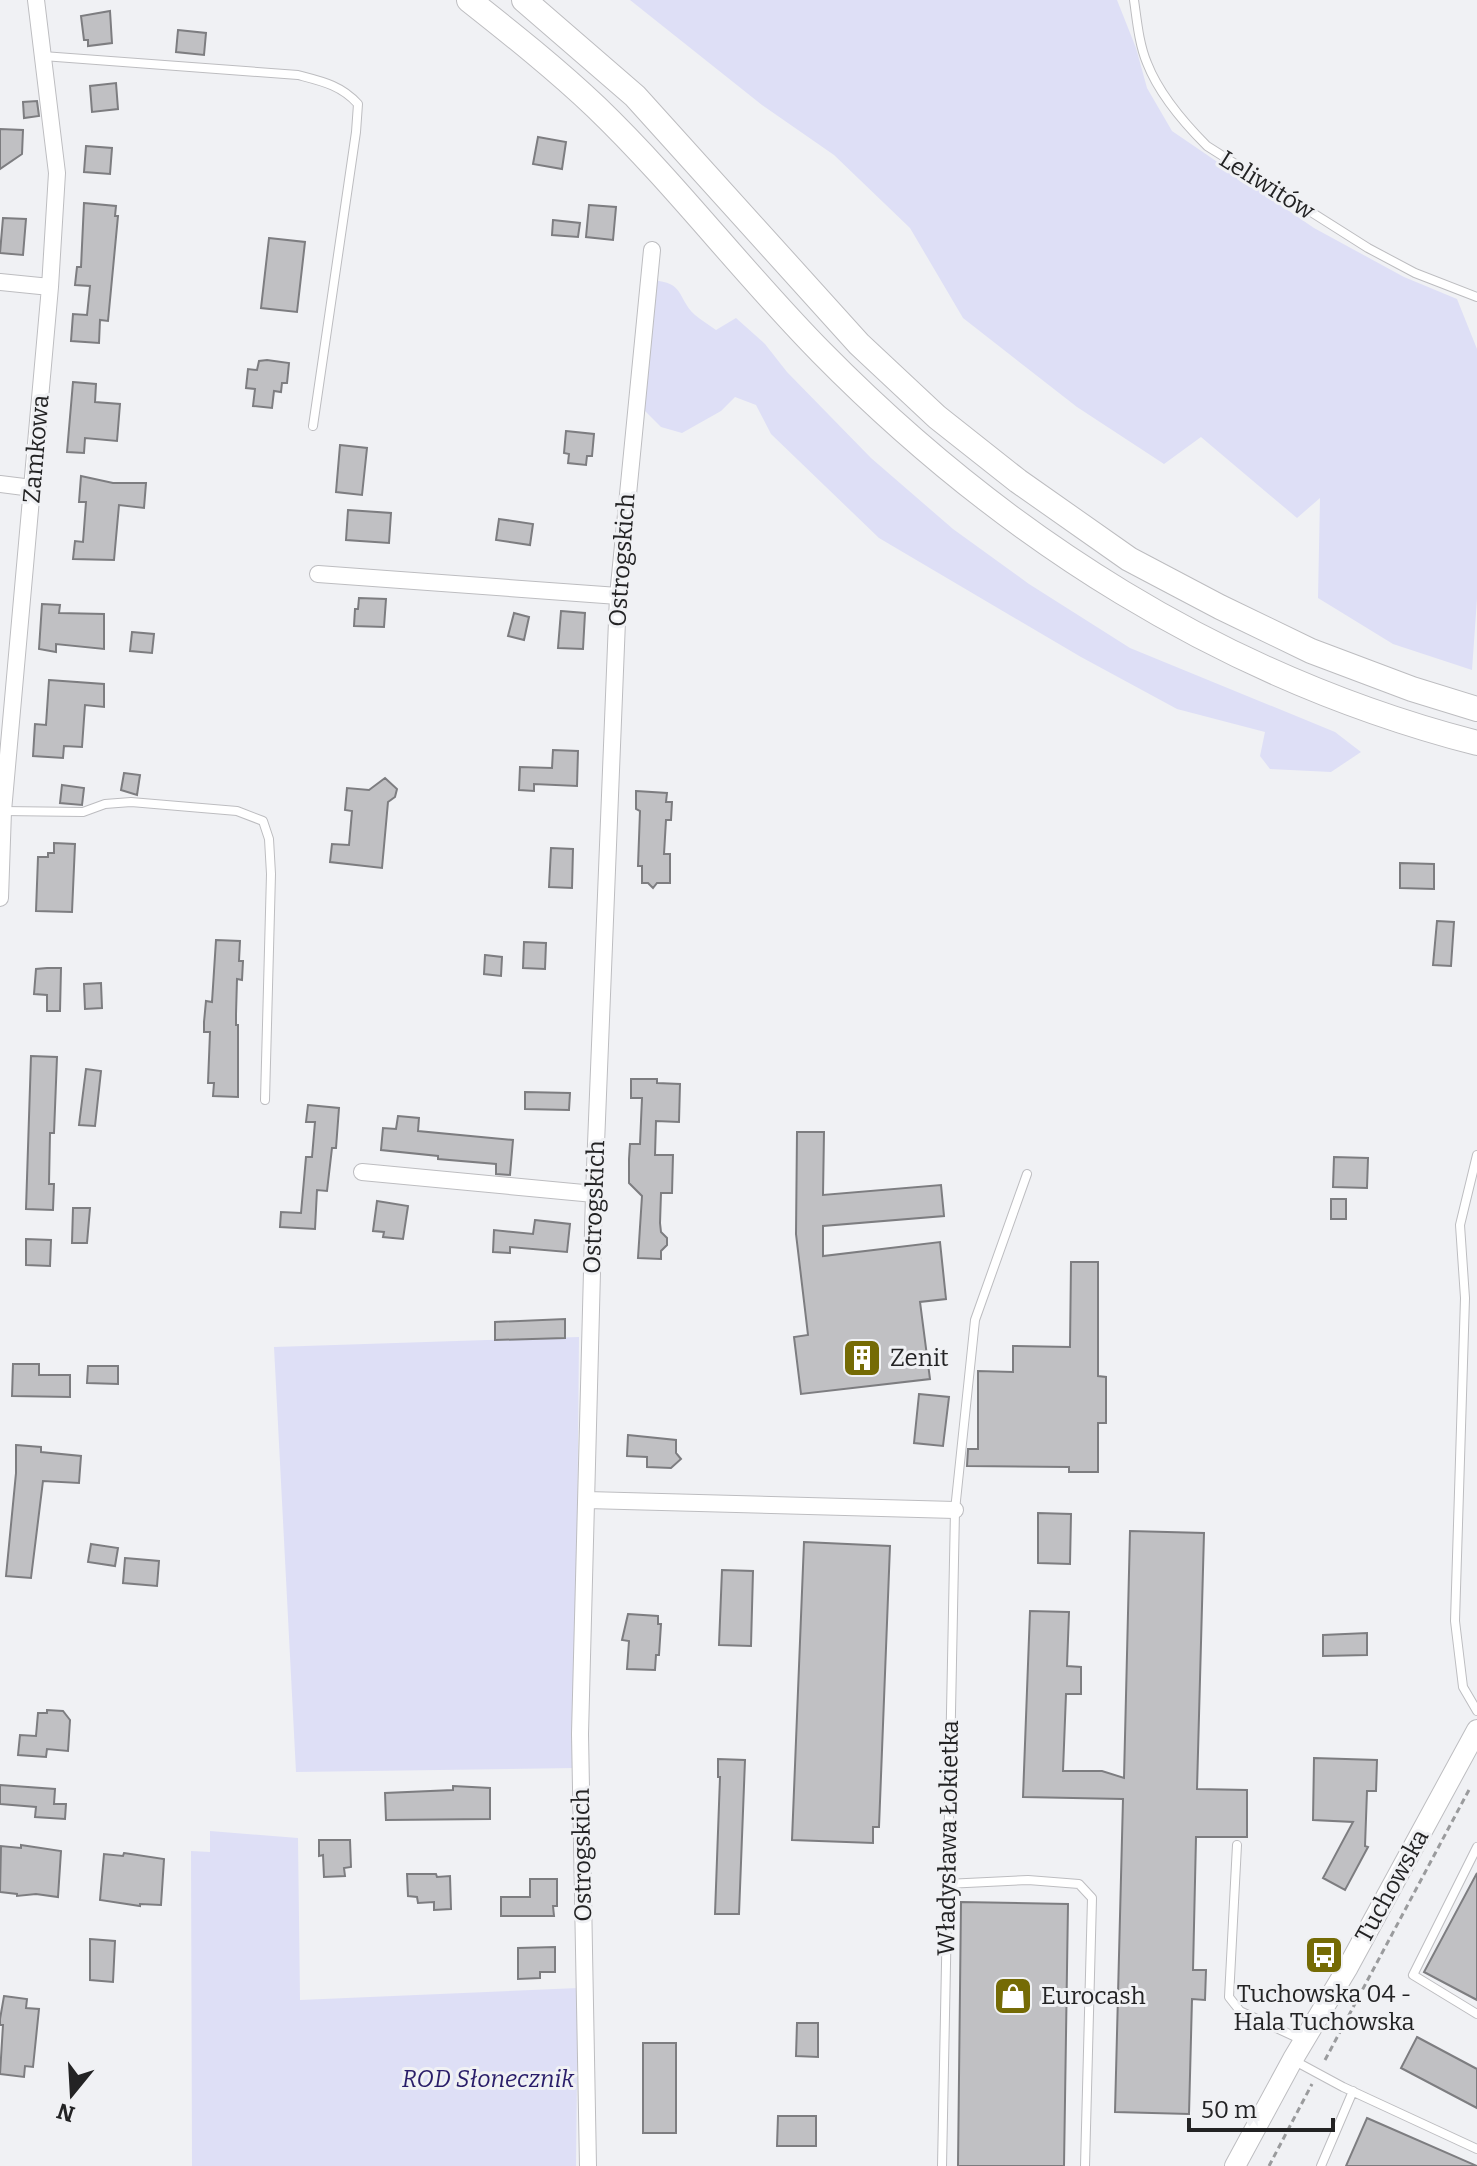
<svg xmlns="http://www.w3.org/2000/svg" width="1477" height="2166" viewBox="0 0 1477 2166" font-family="Bitter,serif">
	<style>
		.green { fill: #dedff6 }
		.building { fill: #c0c0c3; stroke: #7d7d80; stroke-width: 2 }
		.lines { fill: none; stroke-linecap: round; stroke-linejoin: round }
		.service-casing { stroke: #bdbdc0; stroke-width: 10 }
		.minor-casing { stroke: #bdbdc0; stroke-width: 18 }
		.tertiary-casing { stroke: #bdbdc0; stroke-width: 22 }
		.primary-casing { stroke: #bdbdc0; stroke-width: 26 }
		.path { stroke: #9a9b9d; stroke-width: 3; stroke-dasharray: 6 4; stroke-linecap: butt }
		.service { stroke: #fff; stroke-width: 8 }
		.minor { stroke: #fff; stroke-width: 16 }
		.tertiary { stroke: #fff; stroke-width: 20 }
		.primary { stroke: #fff; stroke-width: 24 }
		.labels { text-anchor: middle; stroke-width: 6; stroke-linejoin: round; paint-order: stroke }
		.street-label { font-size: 24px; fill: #232324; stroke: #f0f1f4 }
		.poi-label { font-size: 24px; fill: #232324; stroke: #f0f1f4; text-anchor: start }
		.park-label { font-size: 24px; font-style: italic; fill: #291d69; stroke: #f0f1f4 }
	</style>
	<rect width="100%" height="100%" fill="#f0f1f4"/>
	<path class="green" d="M 630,0 L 1117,0 L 1136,48 L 1147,88 L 1172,131 L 1314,228 L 1404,277 L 1457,299 L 1477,349 L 1477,599 L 1472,670 L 1393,644 L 1318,598 L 1320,498 L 1297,518 L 1201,437 L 1164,464 L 1077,407 L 963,318 L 910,228 L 834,155 L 762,105 Z
		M 652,280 C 686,283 676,297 695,315 C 701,320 709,325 716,330 L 736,318 L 765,344 L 787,372 L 871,458 L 953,529 L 1029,584 L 1130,648 L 1335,732 L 1361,752 L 1331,772 L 1270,769 L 1260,756 L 1265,732 L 1177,709 L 1081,657 L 879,538 L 771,434 L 756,405 L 735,397 L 721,411 L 682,433 L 661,427 L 639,405 Z
		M 579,1337 L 575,1768 L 296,1772 L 274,1347 Z
		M 210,1831 L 298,1838 L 300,2000 L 578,1988 L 576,2166 L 192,2166 L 191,1851 L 210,1852 Z"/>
	<path class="building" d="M 110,11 L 112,43 L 88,46 L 88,40 L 84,40 L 81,16 Z
		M 178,30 L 206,33 L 204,55 L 176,52 Z
		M 116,83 L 118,109 L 92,112 L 90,86 Z
		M 37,101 L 39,116 L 24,118 L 23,102 Z
		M 0,129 L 23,130 L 22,154 L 0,169 Z
		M 538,137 L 566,142 L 562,169 L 533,164 Z
		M 86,146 L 112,148 L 110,174 L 84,172 Z
		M 84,203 L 116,206 L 115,216 L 118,216 L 108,321 L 100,320 L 99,343 L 71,341 L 73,314 L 87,315 L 90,286 L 75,285 L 77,267 L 81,267 Z
		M 589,205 L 616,207 L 613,240 L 586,237 Z
		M 3,218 L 26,219 L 23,255 L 0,253 Z
		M 553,220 L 580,223 L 578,237 L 552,235 Z
		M 269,238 L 305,242 L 297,312 L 261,308 Z
		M 267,360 L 289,363 L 287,383 L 282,383 L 281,392 L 274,391 L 272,408 L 253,406 L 255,389 L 246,388 L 248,369 L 257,370 L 259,361 Z
		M 73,382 L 96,384 L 95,402 L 120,404 L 117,441 L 85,438 L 84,453 L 67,452 Z
		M 566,431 L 594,434 L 592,456 L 587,456 L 586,465 L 568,463 L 569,454 L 564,453 Z
		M 340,445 L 367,448 L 362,495 L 336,492 Z
		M 81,476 L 113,483 L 146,483 L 144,508 L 119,505 L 114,560 L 73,559 L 75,541 L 83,542 L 86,502 L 79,502 Z
		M 348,510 L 391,513 L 389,543 L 346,540 Z
		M 499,519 L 533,524 L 530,545 L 496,540 Z
		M 359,598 L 386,599 L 384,627 L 354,626 L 355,609 L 358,609 Z
		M 42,604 L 60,605 L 59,613 L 104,614 L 104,649 L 56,644 L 56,652 L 39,649 Z
		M 561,611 L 585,613 L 583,649 L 558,648 Z
		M 514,613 L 529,617 L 524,640 L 508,636 Z
		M 132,632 L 154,634 L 152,653 L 130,651 Z
		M 49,680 L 104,684 L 104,707 L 85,705 L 82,747 L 64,746 L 63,758 L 33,756 L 35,724 L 46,725 Z
		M 553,750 L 578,751 L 577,786 L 534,784 L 534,791 L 519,790 L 520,767 L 552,768 Z
		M 124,773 L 140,775 L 137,795 L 121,790 Z
		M 385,778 L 397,789 L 395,797 L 388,802 L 382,868 L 330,862 L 332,844 L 349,845 L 352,811 L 345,810 L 347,788 L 369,790 Z
		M 62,785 L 84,788 L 82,805 L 60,803 Z
		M 636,791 L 667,793 L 666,802 L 672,802 L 671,820 L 666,820 L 664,854 L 670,854 L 670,883 L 657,883 L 653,888 L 648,883 L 642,883 L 642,866 L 638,866 L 640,811 L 636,809 Z
		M 54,843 L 75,844 L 72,912 L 36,911 L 38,857 L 48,857 L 48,853 L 54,853 Z
		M 551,848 L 573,849 L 572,888 L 549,887 Z
		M 1400,863 L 1434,864 L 1434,889 L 1400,888 Z
		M 1437,921 L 1454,922 L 1451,966 L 1433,965 Z
		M 216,940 L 240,941 L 239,961 L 243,961 L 242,980 L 237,979 L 236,1014 L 236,1025 L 238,1025 L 238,1097 L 213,1096 L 214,1083 L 208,1083 L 210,1032 L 204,1032 L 204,1022 L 206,1001 L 212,1002 Z
		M 524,942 L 546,943 L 545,969 L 523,968 Z
		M 485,955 L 502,957 L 501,976 L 484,974 Z
		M 47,968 L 61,968 L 60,1011 L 47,1011 L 47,995 L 34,994 L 36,969 Z
		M 101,983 L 102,1008 L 85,1009 L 84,984 Z
		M 31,1056 L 57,1057 L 54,1133 L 50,1133 L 49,1184 L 54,1184 L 53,1210 L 26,1209 Z
		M 86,1069 L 101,1071 L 95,1126 L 79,1125 Z
		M 631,1079 L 657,1079 L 657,1083 L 680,1084 L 679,1122 L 656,1121 L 655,1155 L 673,1155 L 672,1193 L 661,1193 L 660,1223 L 661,1232 L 667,1238 L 667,1245 L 661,1251 L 661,1259 L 638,1258 L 642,1196 L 629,1183 L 629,1159 L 630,1144 L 640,1144 L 642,1098 L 631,1098 Z
		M 525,1092 L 570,1093 L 569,1110 L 525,1109 Z
		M 308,1105 L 339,1108 L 336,1148 L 332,1148 L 327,1191 L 317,1190 L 315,1229 L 280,1227 L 281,1212 L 301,1213 L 306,1157 L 312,1157 L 315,1122 L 306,1122 Z
		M 398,1116 L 419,1118 L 418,1131 L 513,1140 L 510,1175 L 496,1174 L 496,1164 L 438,1159 L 438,1156 L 381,1150 L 383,1128 L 396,1129 Z
		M 797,1132 L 824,1132 L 823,1195 L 941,1185 L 944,1216 L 823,1226 L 823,1256 L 940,1242 L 946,1299 L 920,1302 L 930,1379 L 801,1394 L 794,1337 L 808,1335 L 796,1234 Z
		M 1334,1157 L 1368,1158 L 1367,1188 L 1333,1187 Z
		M 1331,1199 L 1346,1199 L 1346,1219 L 1331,1219 Z
		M 377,1201 L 408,1206 L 403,1239 L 383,1237 L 384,1232 L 373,1231 Z
		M 73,1208 L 90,1208 L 87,1243 L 72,1243 Z
		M 535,1220 L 570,1224 L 567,1252 L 510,1247 L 510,1253 L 493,1252 L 494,1230 L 533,1234 Z
		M 26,1239 L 51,1240 L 50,1266 L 26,1265 Z
		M 1071,1262 L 1098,1262 L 1098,1376 L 1106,1377 L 1106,1423 L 1098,1423 L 1098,1472 L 1069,1472 L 1069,1467 L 967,1466 L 968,1449 L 978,1449 L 978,1371 L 1013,1372 L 1013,1346 L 1070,1347 Z
		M 565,1319 L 565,1338 L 495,1340 L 495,1322 Z
		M 13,1364 L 39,1364 L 39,1375 L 70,1375 L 70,1397 L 12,1396 Z
		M 88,1366 L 118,1366 L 118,1384 L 87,1383 Z
		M 919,1394 L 949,1397 L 943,1446 L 914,1443 Z
		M 628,1435 L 676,1440 L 676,1453 L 681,1459 L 671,1468 L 647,1467 L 647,1457 L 627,1456 Z
		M 16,1445 L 41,1447 L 41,1452 L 81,1456 L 79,1483 L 43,1481 L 31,1578 L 6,1576 L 16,1473 Z
		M 1038,1513 L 1071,1514 L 1070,1564 L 1038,1563 Z
		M 1130,1531 L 1204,1533 L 1197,1789 L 1247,1790 L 1247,1837 L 1196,1837 L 1193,1970 L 1206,1970 L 1205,2000 L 1192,1999 L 1189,2114 L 1115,2112 L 1123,1799 L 1023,1797 L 1030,1611 L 1069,1612 L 1067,1666 L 1081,1667 L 1081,1694 L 1066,1694 L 1063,1771 L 1102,1771 L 1124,1778 Z
		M 804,1542 L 890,1546 L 879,1827 L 873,1827 L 873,1843 L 792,1840 Z
		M 91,1544 L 118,1548 L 115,1566 L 88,1562 Z
		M 125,1558 L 159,1561 L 157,1586 L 123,1583 Z
		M 722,1570 L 753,1571 L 751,1646 L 719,1645 Z
		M 628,1614 L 658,1616 L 658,1624 L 661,1624 L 659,1655 L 656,1655 L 655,1670 L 627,1669 L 629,1641 L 622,1640 Z
		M 1367,1633 L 1367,1655 L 1323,1656 L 1323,1635 Z
		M 47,1710 L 63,1711 L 70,1720 L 68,1751 L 47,1749 L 46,1757 L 18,1755 L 20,1735 L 36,1736 L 38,1713 L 47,1713 Z
		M 1314,1758 L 1377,1760 L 1376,1791 L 1367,1791 L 1365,1846 L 1368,1847 L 1345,1890 L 1323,1878 L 1353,1822 L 1313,1820 Z
		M 718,1759 L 745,1760 L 739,1914 L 715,1914 L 720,1777 L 718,1777 Z
		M 0,1785 L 55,1789 L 54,1804 L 66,1804 L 65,1819 L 35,1817 L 36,1807 L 0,1804 Z
		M 453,1786 L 490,1788 L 490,1819 L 386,1820 L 385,1793 L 453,1790 Z
		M 319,1840 L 350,1840 L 351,1867 L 344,1868 L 345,1876 L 324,1877 L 323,1855 L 319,1856 Z
		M 21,1845 L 61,1851 L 58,1897 L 36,1894 L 17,1896 L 17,1894 L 0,1892 L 1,1846 L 21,1848 Z
		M 124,1853 L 164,1859 L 161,1905 L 140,1904 L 140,1906 L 100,1900 L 104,1854 L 123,1856 Z
		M 1477,1873 L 1477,2000 L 1424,1972 Z
		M 407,1874 L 436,1874 L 437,1877 L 450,1876 L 451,1909 L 434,1910 L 434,1902 L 418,1903 L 417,1897 L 408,1896 Z
		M 530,1879 L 557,1879 L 557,1906 L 553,1906 L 554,1916 L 501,1916 L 501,1897 L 530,1897 Z
		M 961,1902 L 1068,1904 L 1064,2166 L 958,2166 Z
		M 90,1939 L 115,1941 L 113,1982 L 90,1980 Z
		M 555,1947 L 555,1972 L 540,1972 L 540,1978 L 518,1979 L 518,1948 Z
		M 4,1996 L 27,1999 L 26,2008 L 39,2009 L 33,2067 L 25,2066 L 24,2077 L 0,2074 L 3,2025 L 0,2025 L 0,2019 Z
		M 797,2023 L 818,2023 L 818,2057 L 796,2056 Z
		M 1417,2037 L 1477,2069 L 1477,2108 L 1401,2068 Z
		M 643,2043 L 676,2043 L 676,2133 L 643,2133 Z
		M 778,2116 L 816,2116 L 816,2146 L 777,2146 Z
		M 1367,2118 L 1477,2166 L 1346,2166 Z"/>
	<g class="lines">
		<defs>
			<path id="service" d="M 1134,0 C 1137,21 1139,44 1147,63 C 1159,94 1183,122 1207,146 L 1368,248 L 1415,273 L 1477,297
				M 43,56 L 298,75 C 321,81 341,85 358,104 L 356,132 L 313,426
				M 3,811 L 83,812 L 105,804 L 131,802 L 237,811 L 263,821 L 269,839 L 271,874 L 265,1100
				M 1477,1155 L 1460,1225 L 1465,1298 L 1455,1621 L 1463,1687 L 1477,1711
				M 1237,1845 L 1229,1997 L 1240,2011 L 1302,2040
				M 1477,1847 L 1413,1975 L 1477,2014
				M 946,1884 L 1028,1880 L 1079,1884 L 1092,1898 L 1085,2166
				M 1293,2060 L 1343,2087 L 1477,2149
				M 942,2166 L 955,1510 L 975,1320 L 1027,1174
				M 1321,2166 L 1353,2091"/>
			<path id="minor" d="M 0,282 L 50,287
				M 0,484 L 32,488
				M 318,574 L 618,596
				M 0,898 L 3,811 L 50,287 L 57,173 L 36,0
				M 362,1172 L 594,1194
				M 587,1500 L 955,1510
				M 588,2166 L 580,1734 L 594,1194 L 618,596 L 652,250"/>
			<path id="tertiary" d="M 1235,2166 L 1293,2059 L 1348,1967 L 1477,1730"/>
			<path id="primary" d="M 469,0 C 512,34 556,69 596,107 C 676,184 743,273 821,352 C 1003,537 1224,678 1477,743
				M 524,0 L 635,96 L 859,344 L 937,417 L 1018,481 L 1129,559 L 1220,607 L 1311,651 L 1412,689 L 1477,709"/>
		</defs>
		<use href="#service" class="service-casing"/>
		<use href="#minor" class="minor-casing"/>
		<use href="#tertiary" class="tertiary-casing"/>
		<use href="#primary" class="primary-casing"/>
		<path class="path" d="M 1325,2060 L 1470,1788
			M 1269,2166 L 1312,2084"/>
		<use href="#service" class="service"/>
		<use href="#minor" class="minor"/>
		<use href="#tertiary" class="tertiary"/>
		<use href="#primary" class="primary"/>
	</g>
	<defs>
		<symbol id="building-square" viewBox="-11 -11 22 22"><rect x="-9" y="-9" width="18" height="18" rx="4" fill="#756b05" stroke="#f0f1f4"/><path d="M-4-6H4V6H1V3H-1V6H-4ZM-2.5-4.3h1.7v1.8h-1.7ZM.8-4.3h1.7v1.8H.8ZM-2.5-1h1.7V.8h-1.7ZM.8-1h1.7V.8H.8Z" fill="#fff"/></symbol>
		<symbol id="bus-square" viewBox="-11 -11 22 22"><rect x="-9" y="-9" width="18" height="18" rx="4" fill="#756b05" stroke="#f0f1f4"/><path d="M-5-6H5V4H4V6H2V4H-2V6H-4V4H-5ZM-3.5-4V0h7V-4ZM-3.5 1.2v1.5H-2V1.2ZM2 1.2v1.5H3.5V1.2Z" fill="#fff"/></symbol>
		<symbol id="shop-square" viewBox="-11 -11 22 22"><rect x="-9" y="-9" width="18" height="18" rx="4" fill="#756b05" stroke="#f0f1f4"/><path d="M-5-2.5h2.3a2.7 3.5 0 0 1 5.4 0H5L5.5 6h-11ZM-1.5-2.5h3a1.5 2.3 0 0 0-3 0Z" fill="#fff"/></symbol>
	</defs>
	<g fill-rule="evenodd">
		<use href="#building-square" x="840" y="1336" width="44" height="44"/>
		<use href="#bus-square" x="1302" y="1933" width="44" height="44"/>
		<use href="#shop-square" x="991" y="1974" width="44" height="44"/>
	</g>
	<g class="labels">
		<g class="street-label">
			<text transform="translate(1267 185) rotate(32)" y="8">Leliwitów</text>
			<text transform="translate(36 449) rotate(-85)" y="8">Zamkowa</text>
			<text transform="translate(622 560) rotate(-86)" y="8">Ostrogskich</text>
			<text transform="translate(594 1207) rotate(-88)" y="8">Ostrogskich</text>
			<text transform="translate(948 1838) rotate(-89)" y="8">Władysława Łokietka</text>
			<text transform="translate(582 1855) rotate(-91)" y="8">Ostrogskich</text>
			<text transform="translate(1392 1886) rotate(-61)" y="8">Tuchowska</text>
		</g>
		<g class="poi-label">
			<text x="890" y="1366">Zenit</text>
			<text x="1324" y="2002" text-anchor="middle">Tuchowska 04 -<tspan x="1324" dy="28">Hala Tuchowska</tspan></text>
			<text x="1041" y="2004">Eurocash</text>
		</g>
		<g class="park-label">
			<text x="488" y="2087">ROD Słonecznik</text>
		</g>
	</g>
	<g transform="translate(72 2094) rotate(198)" stroke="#f0f1f4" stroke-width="6" paint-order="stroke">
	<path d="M0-6L14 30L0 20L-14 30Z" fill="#232324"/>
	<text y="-12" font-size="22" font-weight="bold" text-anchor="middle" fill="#232324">N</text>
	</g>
	<path d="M1189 2118v12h144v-12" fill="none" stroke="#232324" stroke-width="4"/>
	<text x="1201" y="2118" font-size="24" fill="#232324" stroke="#f0f1f4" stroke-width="6" paint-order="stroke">50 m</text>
</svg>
